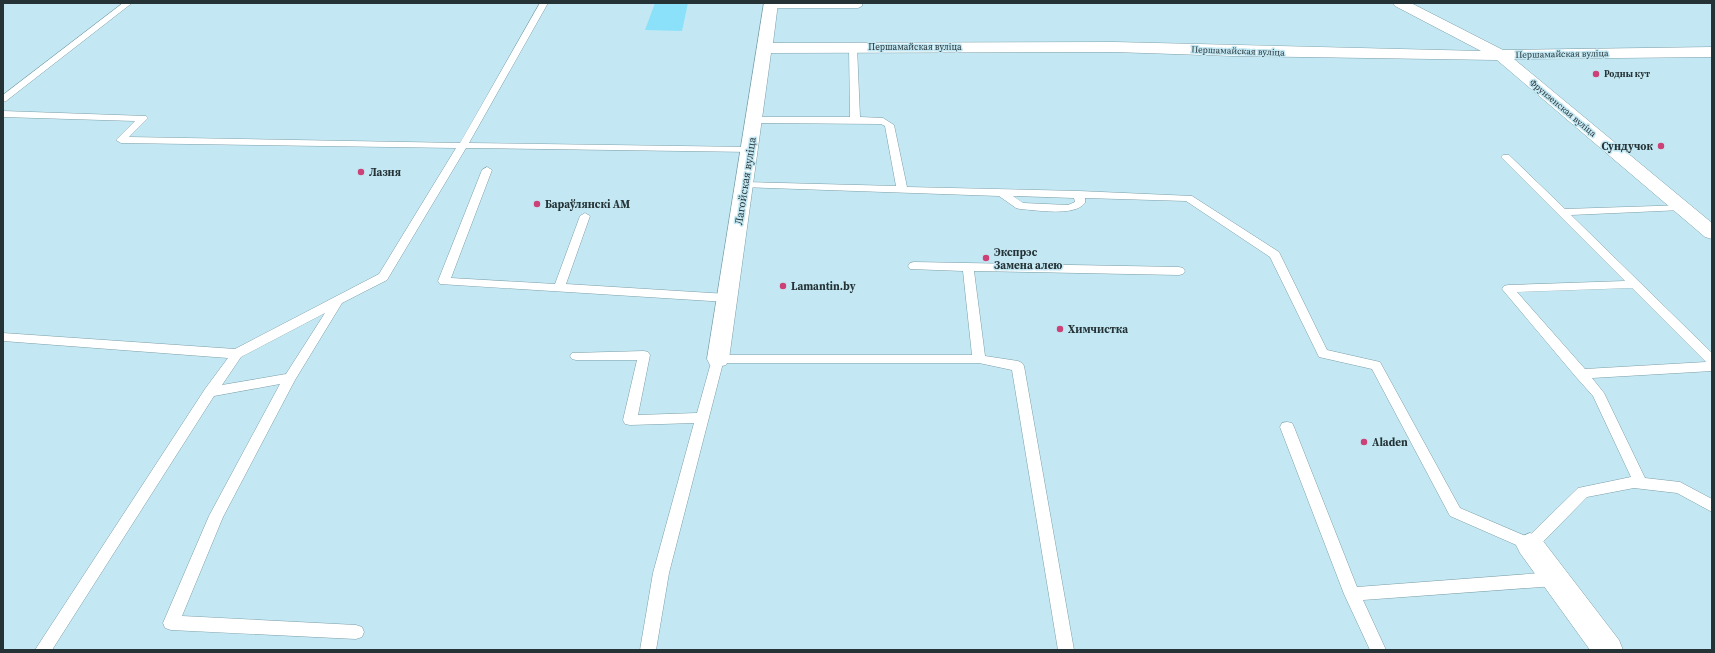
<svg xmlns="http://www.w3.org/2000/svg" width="1715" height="653" viewBox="0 0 1715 653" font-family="'Source Serif 4',serif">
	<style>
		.green { fill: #8ae1f9 }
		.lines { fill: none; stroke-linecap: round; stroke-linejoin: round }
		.service-casing { stroke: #7c9fa9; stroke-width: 1 }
		.minor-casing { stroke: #7c9fa9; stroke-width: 1 }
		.service { fill: #fff; fill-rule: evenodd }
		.minor { fill: #fff; fill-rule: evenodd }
		.poi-dot { fill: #cc4176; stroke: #c3e8f3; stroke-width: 1.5 }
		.labels { text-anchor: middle; stroke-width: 3; stroke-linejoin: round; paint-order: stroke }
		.far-street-label { font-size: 9px; fill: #253337; stroke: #c3e8f3 }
		.far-poi-label { font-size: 9px; font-weight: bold; fill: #253337; stroke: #c3e8f3; text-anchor: start }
		.poi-label { font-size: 11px; font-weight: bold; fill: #253337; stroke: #c3e8f3; text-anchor: start }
		.street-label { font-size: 11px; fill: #253337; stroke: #c3e8f3 }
	</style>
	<rect width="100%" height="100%" fill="#c3e8f3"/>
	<path class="green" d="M 655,3 L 688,3 L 682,31 L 645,30 Z"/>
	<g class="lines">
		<defs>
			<path id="service" d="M 123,3 L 132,3 L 6,101 L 3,102 L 3,95 Z
				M 540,3 L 548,3 L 469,143 L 749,147 L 752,148 L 754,150 L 752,152 L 466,148 L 387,280 L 342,303 L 295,380 L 223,517 L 182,616 L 356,625 L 362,627 L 364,632 L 362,637 L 356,639 L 171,630 L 165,628 L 163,623 L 209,516 L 280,384 L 214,396 L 52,650 L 35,650 L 205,389 L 228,358 L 3,341 L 3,333 L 235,349 L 379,274 L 456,148 L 121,143 L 116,140 L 135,121 L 3,117 L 3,111 L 146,116 L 148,118 L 129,137 L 460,143 ZM 325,313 L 286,374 L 222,385 L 241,357 Z
				M 854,3 L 862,3 L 862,6 L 858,8 L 771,8 L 767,6 L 771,4 Z
				M 853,44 L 857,47 L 860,117 L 883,118 L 894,125 L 907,187 L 1079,191 L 1192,196 L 1279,252 L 1327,350 L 1380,362 L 1460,508 L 1528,537 L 1578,488 L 1631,477 L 1593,396 L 1576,377 L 1502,289 L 1504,286 L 1508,285 L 1625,281 L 1501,157 L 1503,155 L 1509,155 L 1565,209 L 1686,205 L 1687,207 L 1682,210 L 1571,215 L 1712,353 L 1712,371 L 1592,378 L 1604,393 L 1645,478 L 1680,482 L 1712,499 L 1712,512 L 1677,493 L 1634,488 L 1587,497 L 1535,550 L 1530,551 L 1450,516 L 1372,369 L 1319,357 L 1270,257 L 1186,201 L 1085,198 L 1085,203 C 1074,217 1036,210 1020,209 L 1016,208 L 999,196 L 740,187 L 739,185 L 740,183 L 744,182 L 896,186 L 885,126 L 881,124 L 754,123 L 749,120 L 754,117 L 850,117 L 849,47 ZM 1013,196 L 1074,198 L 1075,202 L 1068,205 L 1023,203 ZM 1632,288 L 1706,362 L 1585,369 L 1517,292 Z
				M 487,167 L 492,170 L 451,278 L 555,284 L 580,216 L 585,213 L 590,216 L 566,284 L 727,294 L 731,295 L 733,298 L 731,301 L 727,302 L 440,284 L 438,281 L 482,170 Z
				M 914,262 L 1179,267 L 1183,268 L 1185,271 L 1183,274 L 1179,275 L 974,271 L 985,356 L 1018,361 L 1022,363 L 1024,366 L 1074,650 L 1058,650 L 1012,370 L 979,363 L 723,363 L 669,573 L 656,650 L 640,650 L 653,573 L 694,423 L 630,425 L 625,424 L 623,420 L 637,360 L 576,360 L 572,359 L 570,356 L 572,353 L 644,351 L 648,352 L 650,355 L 638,415 L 697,413 L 712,359 L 714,356 L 718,355 L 972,355 L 963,271 L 910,269 L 908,266 L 910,263 Z
				M 1287,422 L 1292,423 L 1294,427 L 1357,587 L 1555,572 L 1560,574 L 1563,579 L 1560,584 L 1555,586 L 1363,600 L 1386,650 L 1370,650 L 1344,594 L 1280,427 L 1282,423 Z"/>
			<path id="minor" d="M 764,3 L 778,3 L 773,43 L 1114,42 L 1481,51 L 1395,6 L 1393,3 L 1411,3 L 1503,50 L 1712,47 L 1712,57 L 1514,59 L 1712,223 L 1712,239 L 1705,237 L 1497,60 L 1233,56 L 1114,52 L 771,53 L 729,359 L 726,365 L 718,367 L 710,365 L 707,359 Z
				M 1530,533 L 1540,537 L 1619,640 L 1623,650 L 1590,650 L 1520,553 L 1516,545 L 1520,537 Z"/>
		</defs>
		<use href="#service" class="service-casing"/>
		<use href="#minor" class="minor-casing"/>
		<use href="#service" class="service"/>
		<use href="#minor" class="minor"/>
	</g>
	<g class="poi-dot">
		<circle cx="1596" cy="74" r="4"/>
		<circle cx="1661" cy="146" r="4"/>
		<circle cx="361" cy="172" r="4"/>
		<circle cx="537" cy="204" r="4"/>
		<circle cx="986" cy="258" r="4"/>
		<circle cx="783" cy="286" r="4"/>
		<circle cx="1060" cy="329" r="4"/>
		<circle cx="1364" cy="442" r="4"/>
	</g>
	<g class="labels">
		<g class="far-street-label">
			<text x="915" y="50">Першамайская вуліца</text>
			<text transform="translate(1238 51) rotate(2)" y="3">Першамайская вуліца</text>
			<text transform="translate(1562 54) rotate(-1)" y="3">Першамайская вуліца</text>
			<text transform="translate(1563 108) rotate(40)" y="3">Фрунзенская вуліца</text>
		</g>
		<g class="far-poi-label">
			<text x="1604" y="77">Родны кут</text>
		</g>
		<g class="poi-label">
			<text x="1653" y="150" text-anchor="end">Сундучок</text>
			<text x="369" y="176">Лазня</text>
			<text x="545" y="208">Бараўлянскі АМ</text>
			<text x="994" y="256">Экспрэс<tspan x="994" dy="13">Замена алею</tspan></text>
			<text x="791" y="290">Lamantin.by</text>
			<text x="1068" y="333">Химчистка</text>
			<text x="1372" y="446">Aladen</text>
		</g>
		<g class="street-label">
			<text transform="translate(745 181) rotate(-81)" y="4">Лагойская вуліца</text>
		</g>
	</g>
	<rect width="1715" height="653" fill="none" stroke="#253337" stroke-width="8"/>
</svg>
